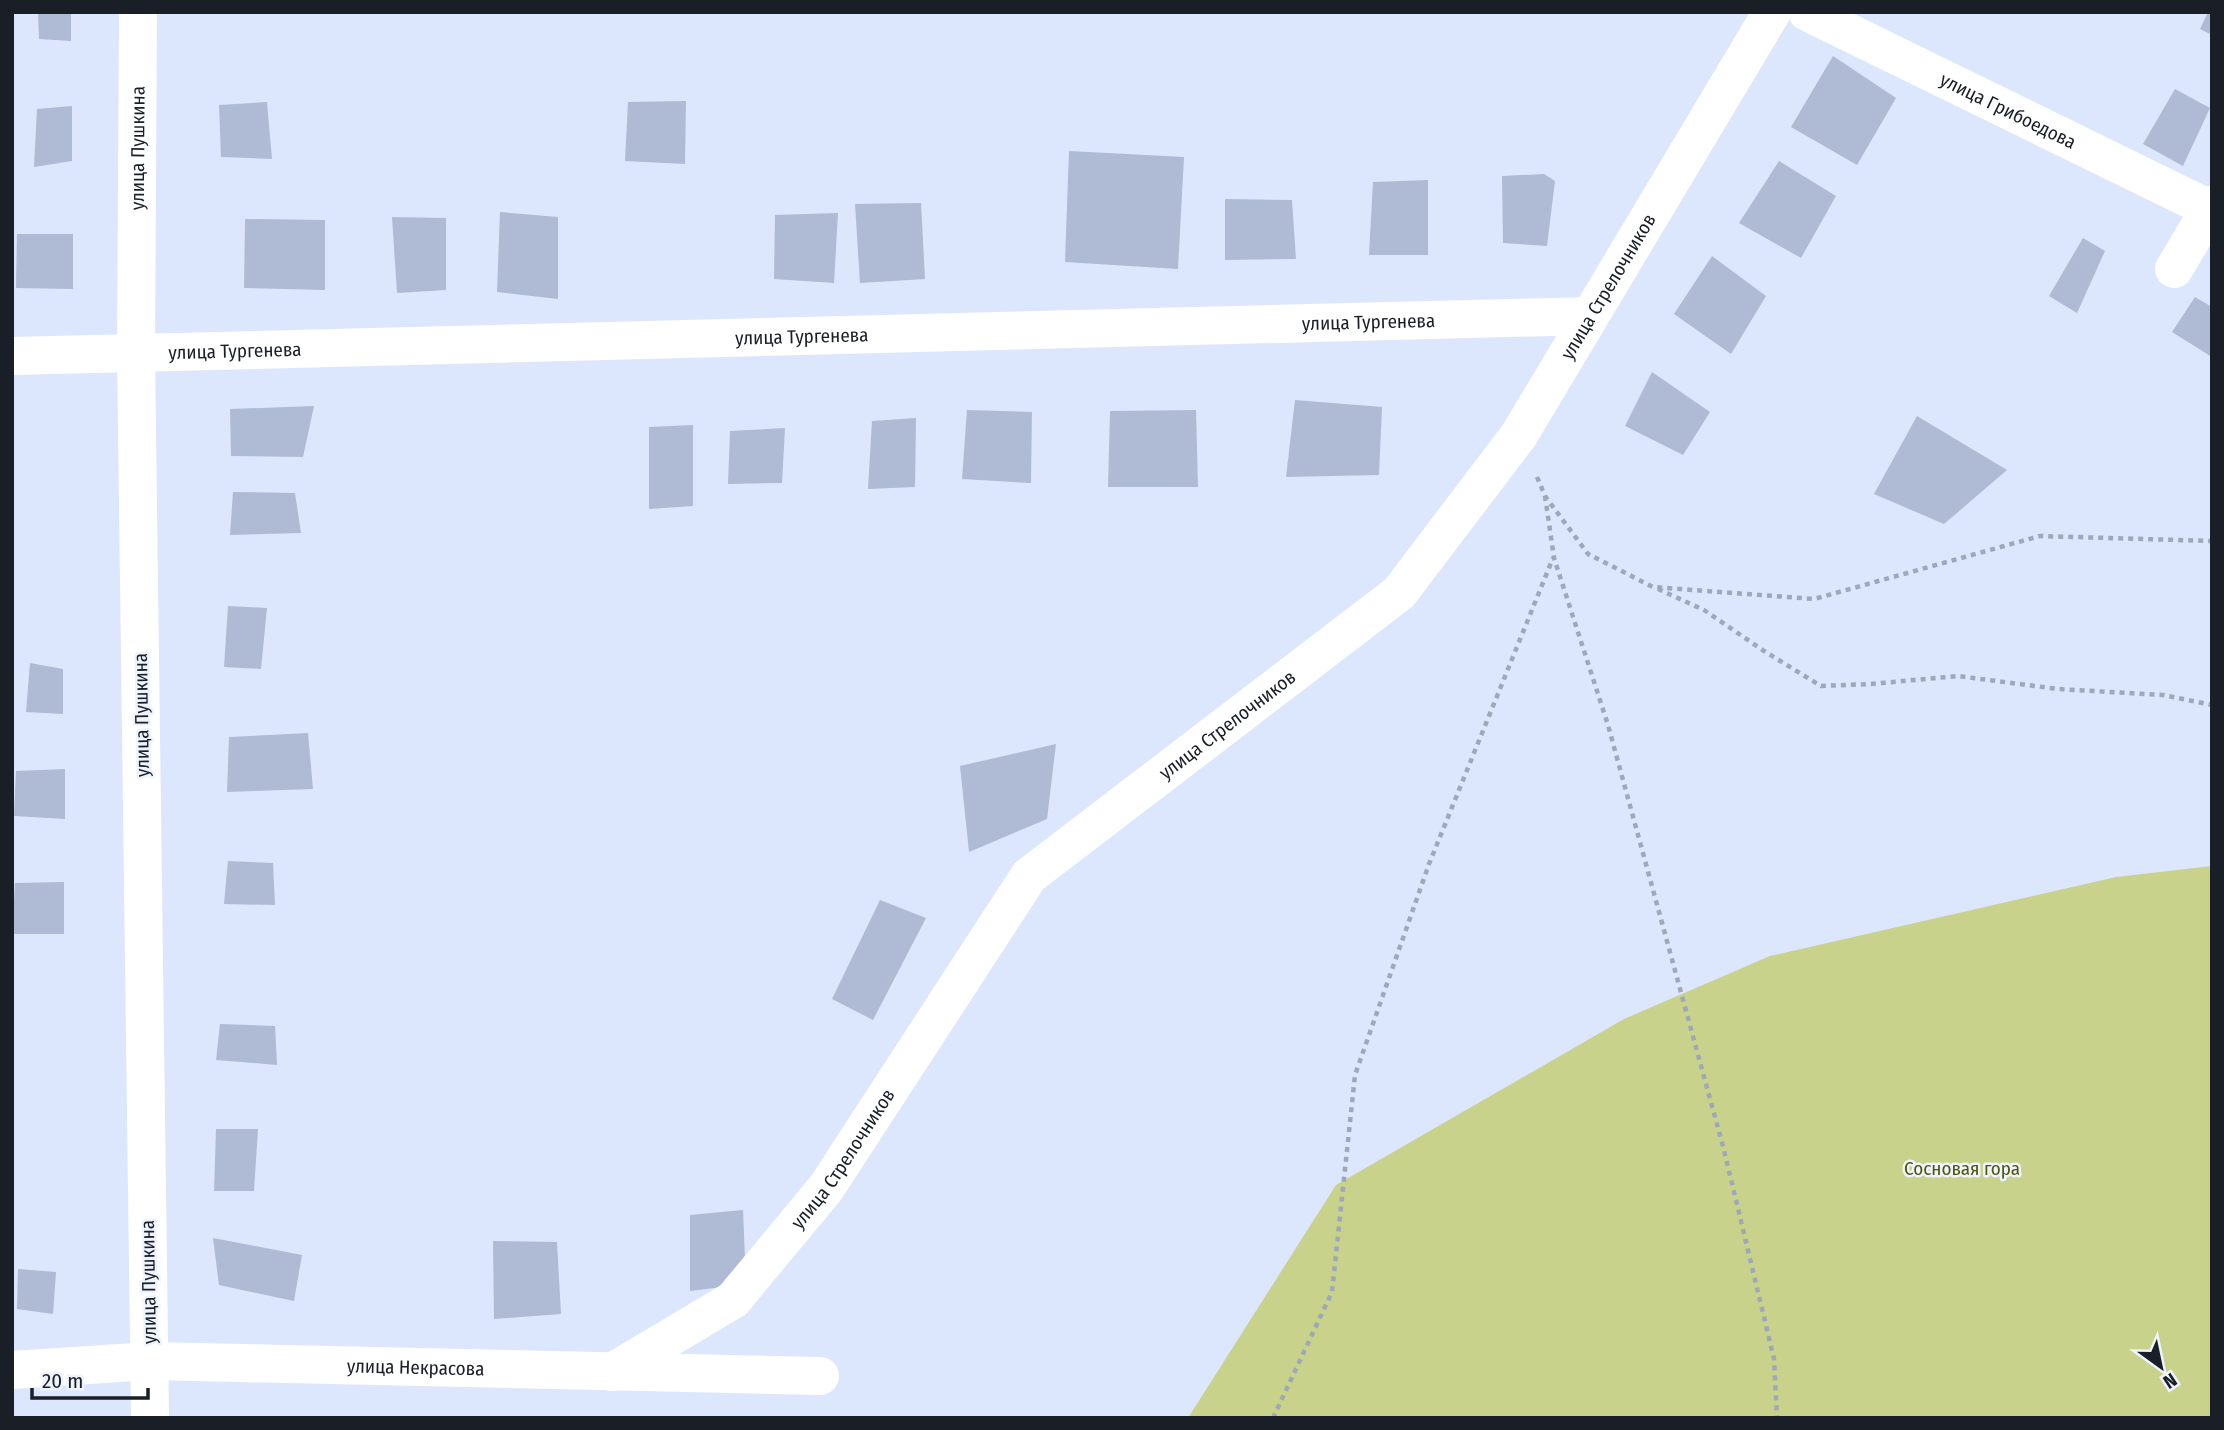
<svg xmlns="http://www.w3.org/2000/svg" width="2224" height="1430" viewBox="0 0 2224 1430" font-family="'Fira Sans Condensed',sans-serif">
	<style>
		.green { fill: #c9d28a }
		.building { fill: #afbad5 }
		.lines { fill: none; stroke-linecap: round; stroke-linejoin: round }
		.path { stroke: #9fa7b9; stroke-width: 4.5; stroke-dasharray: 5 5; stroke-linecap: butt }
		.street { stroke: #fff; stroke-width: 38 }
		.secondary { stroke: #fff; stroke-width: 38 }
		.labels { text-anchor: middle; stroke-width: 5; stroke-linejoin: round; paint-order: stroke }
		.street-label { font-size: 19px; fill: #191e27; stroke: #eef3fe }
		.park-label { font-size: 19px; fill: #515707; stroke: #eef3fe }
	</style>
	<rect width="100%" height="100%" fill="#dce6fc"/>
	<path class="green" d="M 2212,866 L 2212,1418 L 1188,1418 L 1336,1185 L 1624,1019 L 1770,956 L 2116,877 Z"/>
	<path class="building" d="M 38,12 L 71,12 L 71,41 L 39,39 Z
		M 2208,12 L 2212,12 L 2212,35 L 2200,29 Z
		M 1833,56 L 1896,98 L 1857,165 L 1791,127 Z
		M 2175,89 L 2210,108 L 2183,166 L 2143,144 Z
		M 686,101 L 685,164 L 625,161 L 628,102 Z
		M 267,102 L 272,159 L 221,157 L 219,105 Z
		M 72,106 L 72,161 L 34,167 L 37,109 Z
		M 1069,151 L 1184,157 L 1178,269 L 1065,262 Z
		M 1779,161 L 1836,196 L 1801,258 L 1739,223 Z
		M 1544,174 L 1555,181 L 1547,246 L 1503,243 L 1502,176 Z
		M 1428,180 L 1428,255 L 1369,255 L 1373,182 Z
		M 1225,199 L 1292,200 L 1296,259 L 1225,260 Z
		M 921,203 L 925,279 L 860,283 L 855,204 Z
		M 500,212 L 558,217 L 558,299 L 497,292 Z
		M 838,213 L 834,283 L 774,279 L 775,215 Z
		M 392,217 L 446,218 L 446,290 L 397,293 Z
		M 245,219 L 325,220 L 325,290 L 244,288 Z
		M 17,234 L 73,234 L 73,289 L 16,288 Z
		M 2083,238 L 2105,251 L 2077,313 L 2049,296 Z
		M 1712,256 L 1766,296 L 1731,354 L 1674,314 Z
		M 2195,297 L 2212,307 L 2212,357 L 2172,332 Z
		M 1652,372 L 1710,412 L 1683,455 L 1625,426 Z
		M 1295,400 L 1382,407 L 1379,475 L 1286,477 Z
		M 314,406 L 303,457 L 231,456 L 230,409 Z
		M 967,410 L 1032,412 L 1031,483 L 962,479 Z
		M 1196,410 L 1198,487 L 1108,487 L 1110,411 Z
		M 1917,416 L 2007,470 L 1944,524 L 1874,494 Z
		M 916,418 L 915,487 L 868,489 L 872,421 Z
		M 693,425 L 693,506 L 649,509 L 649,427 Z
		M 785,428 L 782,483 L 728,484 L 730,431 Z
		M 233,492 L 295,493 L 301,533 L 230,535 Z
		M 228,606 L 267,608 L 261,669 L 224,667 Z
		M 30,663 L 63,669 L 63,714 L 26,712 Z
		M 308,733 L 313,789 L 227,792 L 229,737 Z
		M 1056,744 L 1047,819 L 969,852 L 960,766 Z
		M 65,769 L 65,819 L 14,816 L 16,771 Z
		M 228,861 L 273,863 L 275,905 L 224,904 Z
		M 64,882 L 64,934 L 12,934 L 15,883 Z
		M 880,900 L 926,918 L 873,1020 L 832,999 Z
		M 220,1024 L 275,1026 L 277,1065 L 216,1060 Z
		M 216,1129 L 258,1129 L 254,1191 L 214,1191 Z
		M 743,1210 L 746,1284 L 690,1291 L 690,1215 Z
		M 213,1238 L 302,1255 L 294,1301 L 219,1285 Z
		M 493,1241 L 557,1242 L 561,1314 L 494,1319 Z
		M 18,1269 L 56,1272 L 53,1314 L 17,1309 Z"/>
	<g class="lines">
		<path class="path" d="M 1537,477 L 1545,496 L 1588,554 L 1653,587 L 1814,599 L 2040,536 L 2212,541
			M 1545,496 L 1554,558 L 1608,725 L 1724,1150 L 1774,1359 L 1777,1418
			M 1658,589 L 1704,610 L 1764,651 L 1821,686 L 1871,684 L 1958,676 L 2058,689 L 2163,695 L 2212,705
			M 1273,1418 L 1332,1292 L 1355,1075 L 1429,864 L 1553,558"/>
		<g class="street">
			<path id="s1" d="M 1807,12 L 2210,209"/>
			<path d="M 2174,269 L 2212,205"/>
			<path id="s2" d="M 12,1370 L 150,1361 L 820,1376"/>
			<path id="s3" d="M 612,1372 L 733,1300 L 826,1188 L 1029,876 L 1399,593 L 1519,435 L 1772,12"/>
			<path id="s4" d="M 150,1418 L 136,353 L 1589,316"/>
		</g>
		<path class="secondary" id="s5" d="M 12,356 L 136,353 L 138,12"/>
	</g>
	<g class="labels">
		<g class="street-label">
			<text dy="7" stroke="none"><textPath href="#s1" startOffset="224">улица Грибоедова</textPath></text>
			<text dy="7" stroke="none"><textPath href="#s5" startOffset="329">улица Пушкина</textPath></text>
			<text dy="7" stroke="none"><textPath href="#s3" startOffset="1496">улица Стрелочников</textPath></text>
			<text dy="7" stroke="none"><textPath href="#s4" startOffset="2298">улица Тургенева</textPath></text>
			<text dy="7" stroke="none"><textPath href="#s4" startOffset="1731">улица Тургенева</textPath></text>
			<text dy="7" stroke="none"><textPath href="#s4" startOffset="1164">улица Тургенева</textPath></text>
			<text transform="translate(141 715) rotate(-91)" y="7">улица Пушкина</text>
			<text dy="7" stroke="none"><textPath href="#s3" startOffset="908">улица Стрелочников</textPath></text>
			<text dy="7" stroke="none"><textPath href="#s3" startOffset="320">улица Стрелочников</textPath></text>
			<text transform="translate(148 1282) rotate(-91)" y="7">улица Пушкина</text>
			<text dy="7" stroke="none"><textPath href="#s2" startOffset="404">улица Некрасова</textPath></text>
		</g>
		<g class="park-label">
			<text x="1962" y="1175">Сосновая гора</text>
		</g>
	</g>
	<rect width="2224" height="1430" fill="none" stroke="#191e27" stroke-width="28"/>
	<g transform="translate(2161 1367) rotate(147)" stroke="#eef3fe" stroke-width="5" paint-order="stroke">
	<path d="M0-5L12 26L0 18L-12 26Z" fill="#191e27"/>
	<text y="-10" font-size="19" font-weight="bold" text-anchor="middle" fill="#191e27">N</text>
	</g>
	<path d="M32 1388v10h116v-10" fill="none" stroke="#191e27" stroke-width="3.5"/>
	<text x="42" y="1388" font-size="21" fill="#191e27" stroke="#eef3fe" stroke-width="5" paint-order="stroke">20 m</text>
</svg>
